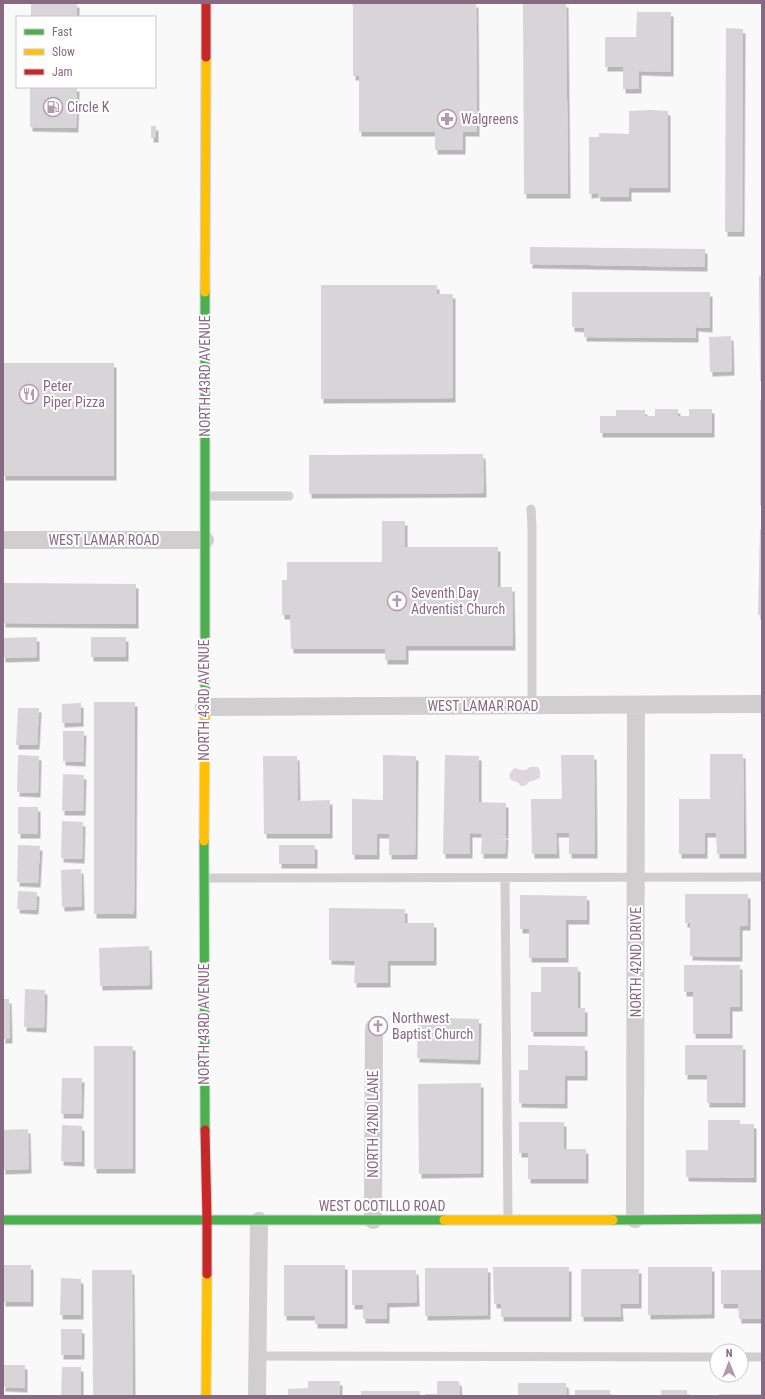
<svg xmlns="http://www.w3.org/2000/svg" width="765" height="1399" viewBox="0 0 765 1399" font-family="'Roboto Condensed',sans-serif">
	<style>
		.water { fill: #dfd5df }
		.building { fill: #d7d5d7; filter: url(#shadow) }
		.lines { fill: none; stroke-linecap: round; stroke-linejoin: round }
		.fast-casing { stroke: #d8d6d7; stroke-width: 11 }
		.slow-casing { stroke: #d8d6d7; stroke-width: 11 }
		.jam-casing { stroke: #d8d6d7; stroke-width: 11 }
		.lane { stroke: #d0cecf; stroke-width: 9 }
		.street { stroke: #d0cecf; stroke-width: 18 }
		.fast { stroke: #4caf50; stroke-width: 9 }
		.slow { stroke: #ffc107; stroke-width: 9 }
		.jam { stroke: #c62828; stroke-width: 9 }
		.labels { text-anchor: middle; stroke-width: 4; stroke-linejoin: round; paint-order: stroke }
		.poi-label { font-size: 14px; fill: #8a6883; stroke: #fff; text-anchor: start }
		.street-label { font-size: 14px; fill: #8a6883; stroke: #fff }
	</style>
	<defs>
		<filter id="shadow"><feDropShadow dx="2.5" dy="4.5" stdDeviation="0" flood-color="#0004"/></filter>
	</defs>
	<rect width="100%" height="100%" fill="#f9f9f9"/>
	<path class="water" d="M 530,767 L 538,767 L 540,771 L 540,778 L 529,782 L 525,786 L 520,786 L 519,783 L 511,780 L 509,775 L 514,768 C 520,770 525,772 530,767 Z"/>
	<path class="building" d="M 31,3 L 77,3 L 77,17 L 31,17 Z
		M 351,3 L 476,3 L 477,132 L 463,132 L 463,150 L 435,150 L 435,132 L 359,132 L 359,76 L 353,76 L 353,6 Z
		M 523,3 L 566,3 L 568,194 L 524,194 Z
		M 637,12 L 671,12 L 671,72 L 639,71 L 639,89 L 623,89 L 623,67 L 605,67 L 605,37 L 636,37 Z
		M 726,28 L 743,29 L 742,232 L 725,232 Z
		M 30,87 L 77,87 L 76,128 L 30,127 Z
		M 651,110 L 668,111 L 668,188 L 629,188 L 629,197 L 598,197 L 598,193 L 589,194 L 589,137 L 599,137 L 599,133 L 629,134 L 629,111 Z
		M 151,126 L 156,126 L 156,138 L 151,138 Z
		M 530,247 L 705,249 L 705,267 L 530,264 Z
		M 759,276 L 762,276 L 762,381 L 760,381 Z
		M 321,285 L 437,285 L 437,294 L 453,294 L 453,398 L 321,399 Z
		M 572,292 L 710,292 L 710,328 L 696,327 L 696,338 L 584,337 L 584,328 L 572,327 Z
		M 731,336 L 732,371 L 710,372 L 709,337 Z
		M 3,363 L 114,363 L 114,476 L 3,476 Z
		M 760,400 L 762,400 L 762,505 L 760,505 Z
		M 655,409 L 678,409 L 678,416 L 689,416 L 689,409 L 712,409 L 712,433 L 600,433 L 600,416 L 616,416 L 616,410 L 645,410 L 645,416 L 655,416 Z
		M 483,454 L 484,493 L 309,494 L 309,455 Z
		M 382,521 L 405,521 L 405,547 L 498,547 L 498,587 L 512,587 L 513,646 L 406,646 L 406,660 L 385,660 L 385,649 L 291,649 L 290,615 L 282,615 L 282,580 L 287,580 L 287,562 L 382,562 Z
		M 760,529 L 762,529 L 762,615 L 758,615 Z
		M 3,583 L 136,584 L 136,624 L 3,623 Z
		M 37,637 L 37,657 L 3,658 L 3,638 Z
		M 91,637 L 126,637 L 126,657 L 91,657 Z
		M 94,702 L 135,702 L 134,914 L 94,914 Z
		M 81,703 L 81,722 L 62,723 L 62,704 Z
		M 18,708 L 39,708 L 37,745 L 16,745 Z
		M 63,731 L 84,731 L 83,762 L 63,761 Z
		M 710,754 L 743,754 L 744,854 L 717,854 L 716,833 L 705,833 L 705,854 L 679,854 L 679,799 L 710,799 Z
		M 18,755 L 39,756 L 38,793 L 17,792 Z
		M 383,755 L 416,756 L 415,855 L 389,855 L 389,834 L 377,834 L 377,855 L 352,855 L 352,799 L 383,800 Z
		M 445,755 L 479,756 L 479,802 L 506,803 L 506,834 L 470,833 L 470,854 L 443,854 Z
		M 561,755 L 594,755 L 595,854 L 569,854 L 569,833 L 556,833 L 557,854 L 532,854 L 531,799 L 562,799 Z
		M 263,756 L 297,756 L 298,801 L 330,800 L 330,834 L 264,834 Z
		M 63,774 L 84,775 L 83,811 L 62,811 Z
		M 18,807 L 38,807 L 38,834 L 18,834 Z
		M 62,821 L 83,822 L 82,859 L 61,858 Z
		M 482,834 L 506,835 L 505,854 L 481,854 Z
		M 18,845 L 40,846 L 38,883 L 17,882 Z
		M 279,845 L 315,845 L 315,864 L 279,864 Z
		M 81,869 L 82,906 L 62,907 L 61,870 Z
		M 18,891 L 37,892 L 36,910 L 17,909 Z
		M 685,894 L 748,894 L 748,926 L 740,926 L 740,957 L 690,956 L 690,923 L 685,923 Z
		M 520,895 L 587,896 L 587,920 L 566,920 L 566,958 L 529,958 L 529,929 L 520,929 Z
		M 329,908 L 405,909 L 405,923 L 434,923 L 434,961 L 388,961 L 388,983 L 354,983 L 355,961 L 329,960 Z
		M 149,946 L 150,985 L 100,986 L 99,948 Z
		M 684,965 L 740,965 L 740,1007 L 730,1007 L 730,1034 L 693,1034 L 693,992 L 684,992 Z
		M 541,967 L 578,967 L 578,1008 L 585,1008 L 585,1032 L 531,1032 L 531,992 L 541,992 Z
		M 25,989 L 45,990 L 44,1028 L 24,1027 Z
		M 3,999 L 9,999 L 10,1039 L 3,1039 Z
		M 418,1017 L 479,1019 L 478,1060 L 417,1058 Z
		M 528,1045 L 585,1046 L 585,1076 L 565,1076 L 565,1104 L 519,1103 L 519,1070 L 528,1070 Z
		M 685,1045 L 743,1045 L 743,1103 L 707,1103 L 707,1075 L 685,1075 Z
		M 94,1046 L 133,1046 L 133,1169 L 94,1169 Z
		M 62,1078 L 82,1078 L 81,1114 L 61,1114 Z
		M 481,1083 L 481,1173 L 419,1174 L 418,1084 Z
		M 708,1120 L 740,1120 L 740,1124 L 754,1124 L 754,1178 L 686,1177 L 686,1150 L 708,1150 Z
		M 519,1122 L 564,1122 L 564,1149 L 586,1149 L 586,1179 L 528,1179 L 528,1153 L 519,1153 Z
		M 62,1125 L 82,1126 L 82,1162 L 61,1161 Z
		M 28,1129 L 29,1169 L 3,1170 L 3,1130 Z
		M 3,1265 L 31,1265 L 31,1302 L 3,1302 Z
		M 284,1265 L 345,1265 L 345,1324 L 315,1324 L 315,1316 L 284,1316 Z
		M 493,1267 L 569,1267 L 569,1317 L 501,1317 L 501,1304 L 494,1304 Z
		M 648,1267 L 712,1267 L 712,1314 L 648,1315 Z
		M 425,1268 L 488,1268 L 488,1315 L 425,1316 Z
		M 581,1269 L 639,1269 L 639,1304 L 620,1304 L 621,1317 L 581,1317 Z
		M 92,1270 L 132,1270 L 133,1396 L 93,1396 Z
		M 352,1270 L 416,1270 L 417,1302 L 387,1303 L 387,1319 L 363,1319 L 363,1305 L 352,1305 Z
		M 721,1270 L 762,1270 L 762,1319 L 739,1319 L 738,1304 L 721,1304 Z
		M 61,1278 L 81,1279 L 81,1315 L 60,1315 Z
		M 61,1329 L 82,1329 L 82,1355 L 61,1355 Z
		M 3,1365 L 25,1365 L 25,1388 L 3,1387 Z
		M 62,1367 L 81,1367 L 81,1396 L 61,1396 Z
		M 308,1381 L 340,1381 L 340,1396 L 288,1396 L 288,1389 L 308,1388 Z
		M 437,1381 L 459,1381 L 460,1396 L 425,1396 L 425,1394 L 437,1394 Z
		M 518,1383 L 566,1383 L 567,1396 L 518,1396 Z
		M 575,1390 L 610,1390 L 610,1396 L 575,1396 Z
		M 661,1390 L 687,1390 L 687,1396 L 661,1396 Z
		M 361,1391 L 420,1391 L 420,1396 L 361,1396 Z
		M 719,1394 L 762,1394 L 762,1396 L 719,1396 Z"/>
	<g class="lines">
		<defs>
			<path id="fast" d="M 205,707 L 205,292
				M 204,841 L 205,1130
				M 3,1220 L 444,1220
				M 613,1220 L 762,1219"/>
			<path id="slow" d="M 205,292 L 206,57
				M 204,841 L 205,707
				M 444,1220 L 613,1220
				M 206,1396 L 207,1274"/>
			<path id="jam" d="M 206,57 L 206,3
				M 205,1130 L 207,1220 L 207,1274"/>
		</defs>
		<use href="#fast" class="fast-casing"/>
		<use href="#slow" class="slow-casing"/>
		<use href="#jam" class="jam-casing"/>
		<path class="lane" d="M 205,496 L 289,496
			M 531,509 L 532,527 L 532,705
			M 204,878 L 762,877
			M 505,878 L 508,1220
			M 256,1356 L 717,1357
			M 741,1357 L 762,1357"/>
		<path class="street" d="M 3,540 L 205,540
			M 204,707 L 762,704
			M 635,1219 L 636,705
			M 373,1220 L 374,1028
			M 257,1396 L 259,1221"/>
		<use href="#fast" class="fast"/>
		<use href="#slow" class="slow"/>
		<use href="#jam" class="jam"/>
	</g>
	<defs>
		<symbol id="fuel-ring" viewBox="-11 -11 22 22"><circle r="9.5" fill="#fff" stroke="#b19bac" stroke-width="1.5"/><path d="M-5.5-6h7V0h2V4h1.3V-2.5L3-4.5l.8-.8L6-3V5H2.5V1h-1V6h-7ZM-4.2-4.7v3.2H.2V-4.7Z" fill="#b19bac"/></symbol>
		<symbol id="pharmacy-ring" viewBox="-11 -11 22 22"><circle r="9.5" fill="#fff" stroke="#b19bac" stroke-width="1.5"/><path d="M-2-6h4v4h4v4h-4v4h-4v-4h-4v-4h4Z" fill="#b19bac"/></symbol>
		<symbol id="restaurant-ring" viewBox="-11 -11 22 22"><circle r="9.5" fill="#fff" stroke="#b19bac" stroke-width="1.5"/><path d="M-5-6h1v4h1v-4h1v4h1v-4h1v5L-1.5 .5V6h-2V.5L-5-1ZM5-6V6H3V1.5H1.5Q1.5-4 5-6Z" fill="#b19bac"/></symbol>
		<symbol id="church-ring" viewBox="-11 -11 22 22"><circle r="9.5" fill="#fff" stroke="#b19bac" stroke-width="1.5"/><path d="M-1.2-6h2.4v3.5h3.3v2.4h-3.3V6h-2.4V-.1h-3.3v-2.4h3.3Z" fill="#b19bac"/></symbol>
	</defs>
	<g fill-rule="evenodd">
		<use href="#fuel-ring" x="42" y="96" width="22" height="22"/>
		<use href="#pharmacy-ring" x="436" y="108" width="22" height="22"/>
		<use href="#restaurant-ring" x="18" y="383" width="22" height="22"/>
		<use href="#church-ring" x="386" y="590" width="22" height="22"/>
		<use href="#church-ring" x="367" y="1015" width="22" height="22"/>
	</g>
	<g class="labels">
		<g class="poi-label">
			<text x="67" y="112">Circle K</text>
			<text x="461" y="124">Walgreens</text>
			<text x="43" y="391">Peter<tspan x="43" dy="16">Piper Pizza</tspan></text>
			<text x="411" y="598">Seventh Day<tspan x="411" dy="16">Adventist Church</tspan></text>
			<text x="392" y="1023">Northwest<tspan x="392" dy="16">Baptist Church</tspan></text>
		</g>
		<g class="street-label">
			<text transform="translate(205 376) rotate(-90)" y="5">NORTH 43RD AVENUE</text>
			<text x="104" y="545">WEST LAMAR ROAD</text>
			<text transform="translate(204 700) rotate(-90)" y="5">NORTH 43RD AVENUE</text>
			<text x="483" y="711">WEST LAMAR ROAD</text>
			<text transform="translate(636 962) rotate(-90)" y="5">NORTH 42ND DRIVE</text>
			<text transform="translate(204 1024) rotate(-90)" y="5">NORTH 43RD AVENUE</text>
			<text transform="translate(373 1124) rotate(-90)" y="5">NORTH 42ND LANE</text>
			<text x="382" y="1211">WEST OCOTILLO ROAD</text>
		</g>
	</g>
	<rect width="765" height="1399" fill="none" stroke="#8a6883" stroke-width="8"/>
	<rect x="16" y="16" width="140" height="72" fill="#ffffff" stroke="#d0c3cd"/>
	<rect x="24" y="29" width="20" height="6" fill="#4caf50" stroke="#d0c3cd"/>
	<text x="52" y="36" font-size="12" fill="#8a6883">Fast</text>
	<rect x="24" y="49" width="20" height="6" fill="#ffc107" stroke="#d0c3cd"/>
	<text x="52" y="56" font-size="12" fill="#8a6883">Slow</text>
	<rect x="24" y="69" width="20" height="6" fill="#c62828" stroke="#d0c3cd"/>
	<text x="52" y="76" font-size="12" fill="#8a6883">Jam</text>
	<g transform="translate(729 1363)"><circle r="19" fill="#ffffff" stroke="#d0c3cd"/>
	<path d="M0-3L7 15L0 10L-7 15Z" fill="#b19bac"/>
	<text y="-6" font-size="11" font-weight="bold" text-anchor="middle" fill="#8a6883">N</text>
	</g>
</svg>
